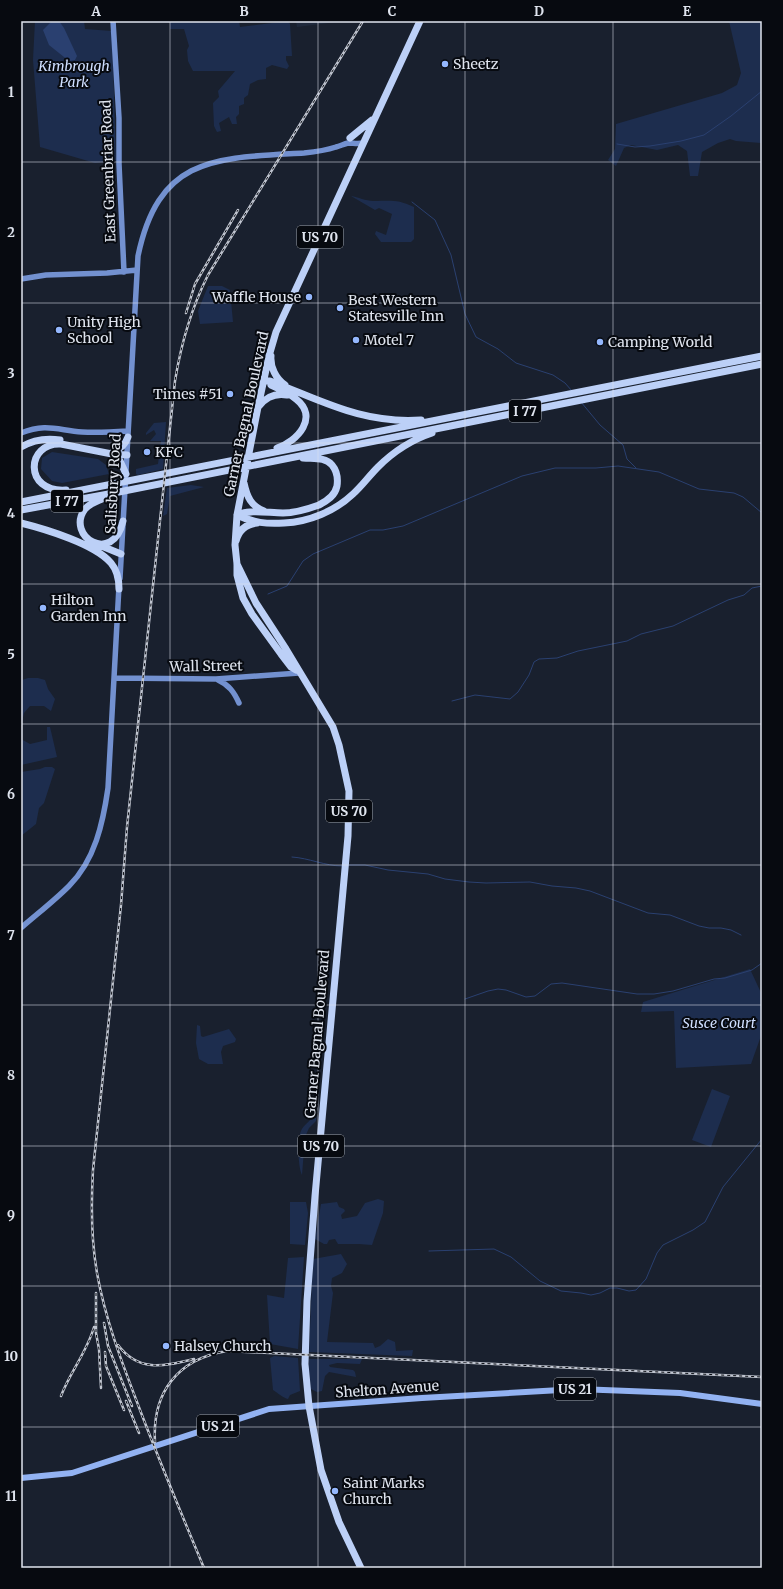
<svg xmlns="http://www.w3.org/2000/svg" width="783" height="1589" viewBox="0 0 783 1589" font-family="Merriweather,serif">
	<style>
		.built { fill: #1f293c }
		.green { fill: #1d2d4e }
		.water { fill: #2a4070 }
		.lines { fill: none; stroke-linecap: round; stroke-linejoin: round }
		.stream { stroke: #2a4070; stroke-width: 1 }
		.secondary { stroke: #7391d0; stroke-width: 5.5 }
		.primary { stroke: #92b2f2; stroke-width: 6 }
		.highway { stroke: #bcd0f7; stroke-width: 7 }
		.rail-casing { stroke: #c0c5d0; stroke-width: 2.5 }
		.rail { stroke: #070a10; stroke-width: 1; stroke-dasharray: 3; stroke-linecap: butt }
		.grid { fill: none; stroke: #dfe4ee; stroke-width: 1; stroke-opacity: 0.55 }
		.poi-dot { fill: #94b7fd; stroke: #070a10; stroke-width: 1.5 }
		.labels { text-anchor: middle; stroke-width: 4; stroke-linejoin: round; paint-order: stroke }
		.shield { fill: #070a10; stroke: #9ea3ab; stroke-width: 1 }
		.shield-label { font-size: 13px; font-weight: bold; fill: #dfe4ee }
		.poi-label { font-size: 14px; fill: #dfe4ee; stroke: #070a10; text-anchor: start }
		.park-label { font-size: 14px; font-style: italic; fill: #cfdfff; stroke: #070a10 }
		.street-label { font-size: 14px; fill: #dfe4ee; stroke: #070a10 }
		.neatline { fill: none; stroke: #dfe4ee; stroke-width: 1.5 }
		.grid-label { font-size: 13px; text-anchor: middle; font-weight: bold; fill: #dfe4ee }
	</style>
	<rect width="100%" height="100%" fill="#19202e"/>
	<path class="built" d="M 296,21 L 345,21 L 297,27 Z"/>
	<path class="green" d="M 35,21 L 84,21 L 85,29 L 112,31 L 116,160 L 114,161 L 95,163 L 40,147 L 33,60 Z
		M 170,21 L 239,21 L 240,27 L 288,21 L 290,24 L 292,56 L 286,56 L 286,60 L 289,66 L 287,69 L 272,65 L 266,68 L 266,79 L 258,80 L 250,84 L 248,95 L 244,98 L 244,104 L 239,106 L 239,114 L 236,117 L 237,124 L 232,124 L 229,117 L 219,123 L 221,131 L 217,132 L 214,126 L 213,103 L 219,97 L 218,91 L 235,71 L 193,71 L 188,61 L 187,50 L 189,46 L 184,29 L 170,29 Z
		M 729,21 L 762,21 L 762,147 L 761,143 L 736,141 L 730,139 L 718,143 L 702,152 L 698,176 L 690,176 L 687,151 L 678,145 L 657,150 L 631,145 L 624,148 L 616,166 L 608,160 L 615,149 L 616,124 L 722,93 L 737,85 L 741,73 Z
		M 351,196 C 358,197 366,201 373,201 C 391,201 397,199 414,207 L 414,239 L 411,242 L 381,242 L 375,234 L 376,231 L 386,235 L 392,214 L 379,208 L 375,210 Z
		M 208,286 L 222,286 L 230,290 L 233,322 L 200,324 L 198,311 Z
		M 166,422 L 163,469 L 138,475 L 136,474 L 136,469 L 158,464 L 161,441 L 150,441 L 156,434 L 154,430 L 146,435 L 146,433 L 154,423 Z
		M 52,452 L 98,459 L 106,465 L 109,474 L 62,483 L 52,481 L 41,469 L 42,458 Z
		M 191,485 L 204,487 L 170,496 L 167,514 L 163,516 L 167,488 Z
		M 28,678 L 38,678 L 45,680 L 48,689 L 55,699 L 51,711 L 44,706 L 30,706 L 24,713 L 21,726 L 21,682 L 22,680 Z
		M 47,727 L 50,727 L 57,757 L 21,765 L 21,737 L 21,739 L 30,744 L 47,740 Z
		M 45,767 L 52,767 L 55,769 L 44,803 L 39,808 L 36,824 L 21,836 L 21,772 L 40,769 Z
		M 750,969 L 762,995 L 762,1033 L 751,1064 L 676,1068 L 674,1011 L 641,1012 L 643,1002 Z
		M 197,1025 L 200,1026 L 201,1036 L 203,1037 L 229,1029 L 236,1039 L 235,1042 L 223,1046 L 221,1052 L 223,1064 L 208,1064 L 199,1059 L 196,1043 Z
		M 319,1086 L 316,1121 L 309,1128 L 305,1137 L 302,1175 C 298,1167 297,1139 301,1131 C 303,1125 310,1122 313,1116 C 317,1109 316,1097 317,1088 Z
		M 712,1089 L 730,1096 L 711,1147 L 692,1140 Z
		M 378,1199 L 384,1201 L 383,1213 L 372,1245 L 359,1244 L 338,1244 L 335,1239 L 329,1240 L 327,1244 L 324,1244 L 315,1239 L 321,1204 L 337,1202 L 339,1207 L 344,1209 L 345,1211 L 341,1215 L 342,1219 L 357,1216 L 365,1203 Z
		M 290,1202 L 306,1202 L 308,1213 L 305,1245 L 290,1244 Z
		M 341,1254 L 347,1264 L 342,1273 L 332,1278 L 331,1286 L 333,1293 L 327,1342 L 373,1343 L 375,1348 L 380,1346 L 388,1339 L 395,1342 L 396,1351 L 413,1350 L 412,1356 L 309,1352 L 313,1259 Z
		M 304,1257 L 298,1349 L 270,1344 L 267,1295 L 284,1298 L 288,1258 Z
		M 274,1356 L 298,1358 L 300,1391 L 290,1395 L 288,1399 C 283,1398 278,1393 273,1390 L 270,1358 Z
		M 309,1359 L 362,1359 L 360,1364 L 337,1363 L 329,1365 L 330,1367 L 353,1370 L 355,1372 L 356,1377 L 329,1372 L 325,1376 L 322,1391 L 317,1392 L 311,1389 L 309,1370 Z"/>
	<path class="water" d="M 52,21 L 59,21 L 64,28 L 77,56 L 75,60 L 69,61 L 49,45 L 43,30 Z"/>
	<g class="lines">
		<path class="stream" d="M 617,144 L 635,147 L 650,146 L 681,141 L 704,135 L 731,116 L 762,91
			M 412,202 L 435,220 L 451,255 L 465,314 L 476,337 L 498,349 L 516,363 L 553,375 L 565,383 L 572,391
			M 581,402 L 600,425 L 623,445 L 627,459 L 636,468
			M 268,594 L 287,586 L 303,561 L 313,554 L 370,530 L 383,530 L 403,526 L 522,476 L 555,468 L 596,468 L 618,466 L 659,472 L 699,489 L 734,493 L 743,497 L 762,513
			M 452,701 L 475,695 L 510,699 L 518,692 L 529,675 L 534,662 L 539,659 L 557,658 L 578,651 L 627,641 L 641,634 L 673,626 L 728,600 L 744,595 L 752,588 L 762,586
			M 292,857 C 309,858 325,866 342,866
			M 349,865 L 365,865 L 388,870 L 428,874 L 445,879 L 469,882 L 486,883 L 530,882 L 552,886 L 576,888 L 590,891 L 648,913 L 670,915 L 699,926 L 709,928 L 721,928 L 731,930 L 741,935
			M 465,999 L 488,991 L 498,989 L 506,990 L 526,997 L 535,996 L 551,984 L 562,983 L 637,994 L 654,994 L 673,991 L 714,979 L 725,978 L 752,970 L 762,963
			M 429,1251 L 494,1249 L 511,1257 L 540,1281 L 561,1291 L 581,1293 L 591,1295 L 600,1293 L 610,1288 L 617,1288 L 629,1291 L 636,1290 L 646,1279 L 657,1253 L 663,1245 L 693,1230 L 705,1222 L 723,1187 L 762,1139"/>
		<path class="secondary" d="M 113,21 L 119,118 L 119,164 L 124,272
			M 21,279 L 46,275 L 107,273 L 137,270
			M 21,433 C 46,423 57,430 82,432 C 97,433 113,432 128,431
			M 120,578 L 138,256 C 159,155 217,158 304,153 C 314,152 327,150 336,147 C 340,146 344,144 348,143 C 353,143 358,144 363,143
			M 114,678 L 216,679 L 299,673
			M 218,680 C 229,685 234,692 239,703
			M 21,928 C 37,914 54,901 69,886 C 95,860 103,823 108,788 L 119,586"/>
		<path class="primary" d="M 21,1478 L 72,1473 L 269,1409 L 422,1398 L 578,1389 L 680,1393 L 762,1404"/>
		<path class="highway" d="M 350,138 L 372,120
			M 271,356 C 270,367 276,379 285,385
			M 264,381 L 270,381 C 323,401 362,424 421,420
			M 271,385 C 279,389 289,393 296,399 C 319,417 298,441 277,448
			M 259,406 C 266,397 276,393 287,395
			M 21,447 C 33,440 47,438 60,440
			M 114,451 C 121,448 125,445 128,437
			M 112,455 L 120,461 L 126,474
			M 244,483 C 247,497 251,506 264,511
			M 66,490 C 23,493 26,442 61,444 L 112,454 L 127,455
			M 104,498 C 98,501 90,503 85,509 C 65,536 113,566 123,521
			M 21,502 L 762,356
			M 21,510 L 114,493 L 762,364
			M 237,515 C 253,523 267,524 284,523 C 309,522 335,511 353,494 C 362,486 369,476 378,467 C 393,452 411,440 432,433
			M 237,515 C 251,509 268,513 283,513 C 295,513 308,509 319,505 C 327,501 335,496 337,486 C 338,479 337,471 332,465 C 325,457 314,459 303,458
			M 21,523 C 45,529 95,544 111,563 C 117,570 119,579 119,589
			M 236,541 C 239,530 246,524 257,523
			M 99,545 L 121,554
			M 237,564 L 256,603 L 286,649 L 333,727 L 339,745 L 349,791 L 348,836 L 315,1196 L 307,1301 L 305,1364 L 309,1406 L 321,1470 L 339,1522 L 361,1568
			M 296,670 L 291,667 L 281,654 L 252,614 L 243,598 L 237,575 L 237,564 L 235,545 L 237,515 L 258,407 L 269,356 L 276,332 L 420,21"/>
		<defs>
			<path id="rail" d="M 186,313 L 195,284 L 238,210
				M 96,1293 L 96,1333 L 99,1349 L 101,1388
				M 104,1323 L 108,1346 L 132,1406
				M 118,1345 C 139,1373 164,1366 194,1359
				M 105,1352 L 106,1366 L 124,1410
				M 61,1396 C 70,1372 87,1352 94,1327
				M 126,1401 L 139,1433
				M 155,1442 C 152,1393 177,1359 227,1351 L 762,1377
				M 204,1568 C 181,1513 158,1458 137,1402 C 121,1360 105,1318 97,1273 C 91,1239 91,1204 93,1170 L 121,905 L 127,827 L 175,381 C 181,344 191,309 208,275 L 363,21"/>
		</defs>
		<use href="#rail" class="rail-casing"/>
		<use href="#rail" class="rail"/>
	</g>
	<path class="grid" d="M 170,21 L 170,1568M 318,21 L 318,1568M 465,21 L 465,1568M 613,21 L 613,1568M 21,162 L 762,162M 21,303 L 762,303M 21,443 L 762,443M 21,584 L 762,584M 21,724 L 762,724M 21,865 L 762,865M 21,1005 L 762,1005M 21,1146 L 762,1146M 21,1286 L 762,1286M 21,1427 L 762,1427"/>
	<g class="poi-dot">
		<circle cx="445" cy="64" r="4"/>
		<circle cx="309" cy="297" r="4"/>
		<circle cx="340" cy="308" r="4"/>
		<circle cx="59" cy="330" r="4"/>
		<circle cx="356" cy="340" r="4"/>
		<circle cx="600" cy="342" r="4"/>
		<circle cx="230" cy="394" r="4"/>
		<circle cx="147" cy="452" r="4"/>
		<circle cx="43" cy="608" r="4"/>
		<circle cx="166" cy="1346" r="4"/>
		<circle cx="335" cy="1491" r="4"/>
	</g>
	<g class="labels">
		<g class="shield">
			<rect x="297" y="226" width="46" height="22" rx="3"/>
			<rect x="509" y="400" width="32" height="22" rx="3"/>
			<rect x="51" y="490" width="32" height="22" rx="3"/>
			<rect x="326" y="800" width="46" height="22" rx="3"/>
			<rect x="298" y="1135" width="46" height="22" rx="3"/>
			<rect x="554" y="1378" width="42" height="22" rx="3"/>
			<rect x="197" y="1415" width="42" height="22" rx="3"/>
		</g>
		<g class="shield-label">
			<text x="320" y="242">US 70</text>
			<text x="525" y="416">I 77</text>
			<text x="67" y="506">I 77</text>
			<text x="349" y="816">US 70</text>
			<text x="321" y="1151">US 70</text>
			<text x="575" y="1394">US 21</text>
			<text x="218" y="1431">US 21</text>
		</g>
		<g class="poi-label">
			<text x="453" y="69">Sheetz</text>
			<text x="301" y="302" text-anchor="end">Waffle House</text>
			<text x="348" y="305">Best Western<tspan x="348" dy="16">Statesville Inn</tspan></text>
			<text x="67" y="327">Unity High<tspan x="67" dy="16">School</tspan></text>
			<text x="364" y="345">Motel 7</text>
			<text x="608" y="347">Camping World</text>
			<text x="222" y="399" text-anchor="end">Times #51</text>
			<text x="155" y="457">KFC</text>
			<text x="51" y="605">Hilton<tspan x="51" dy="16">Garden Inn</tspan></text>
			<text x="174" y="1351">Halsey Church</text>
			<text x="343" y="1488">Saint Marks<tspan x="343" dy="16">Church</tspan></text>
		</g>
		<g class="park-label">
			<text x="74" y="71">Kimbrough<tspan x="74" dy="16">Park</tspan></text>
			<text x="719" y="1028">Susce Court</text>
		</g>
		<g class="street-label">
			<text transform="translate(108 171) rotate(-92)" y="5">East Greenbriar Road</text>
			<text transform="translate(246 414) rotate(-78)" y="5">Garner Bagnal Boulevard</text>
			<text transform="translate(113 484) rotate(-87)" y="5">Salisbury Road</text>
			<text transform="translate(206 666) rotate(-1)" y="5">Wall Street</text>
			<text transform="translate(317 1034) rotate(-85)" y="5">Garner Bagnal Boulevard</text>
			<text transform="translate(387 1389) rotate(-4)" y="5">Shelton Avenue</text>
		</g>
	</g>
	<rect width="783" height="1589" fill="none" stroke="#070a10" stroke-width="44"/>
	<rect x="22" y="22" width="739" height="1545" class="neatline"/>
	<g class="grid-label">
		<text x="96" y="16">A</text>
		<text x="244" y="16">B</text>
		<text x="392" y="16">C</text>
		<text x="539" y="16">D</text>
		<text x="687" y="16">E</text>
		<text x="11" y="97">1</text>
		<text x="11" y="237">2</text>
		<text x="11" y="378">3</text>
		<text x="11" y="518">4</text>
		<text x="11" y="659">5</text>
		<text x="11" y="799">6</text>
		<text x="11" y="940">7</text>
		<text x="11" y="1080">8</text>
		<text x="11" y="1220">9</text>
		<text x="11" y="1361">10</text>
		<text x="11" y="1501">11</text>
	</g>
</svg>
